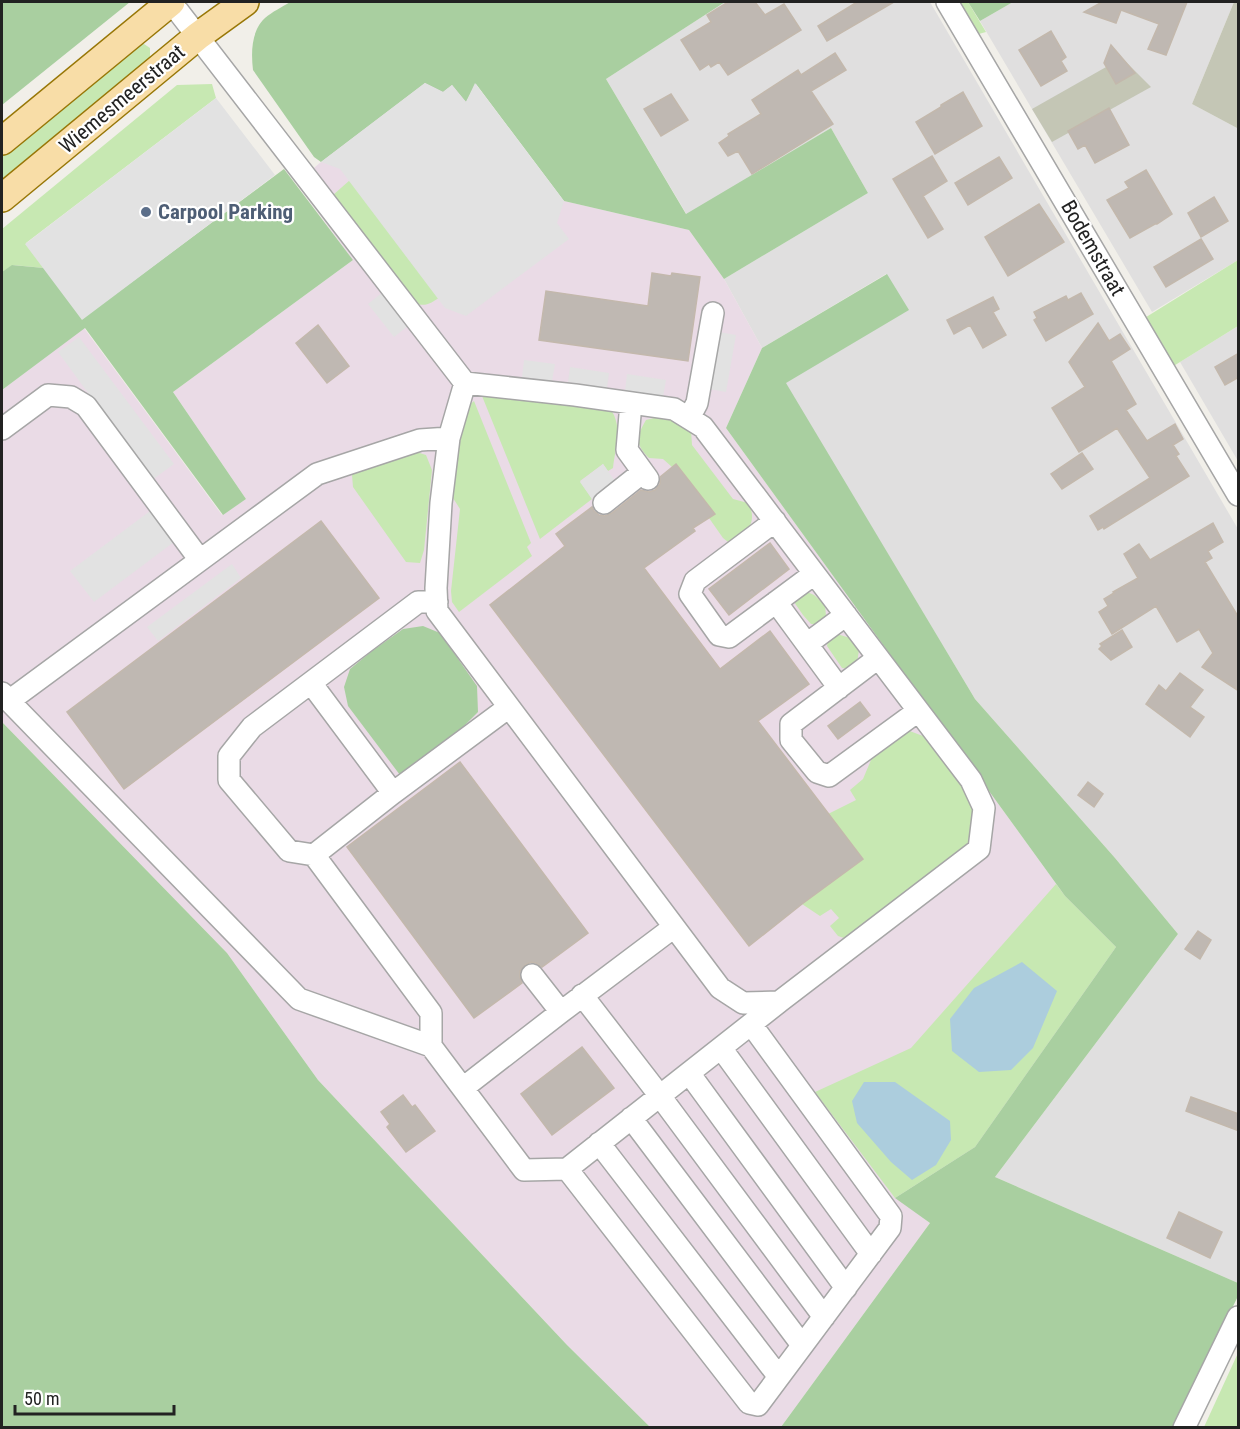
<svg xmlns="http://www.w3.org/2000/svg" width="1240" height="1429" viewBox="0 0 1240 1429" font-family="'Roboto Condensed',sans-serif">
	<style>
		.residential { fill: #e0dfdf }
		.industrial { fill: #eadbe6 }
		.construction { fill: #c4c6b5 }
		.grass { fill: #c7e8b2 }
		.forest { fill: #a9cfa0 }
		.parking { fill: #e2e2e2 }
		.water { fill: #accddd }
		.building { fill: #bfb8b2; stroke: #c3b8ac; stroke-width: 1.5 }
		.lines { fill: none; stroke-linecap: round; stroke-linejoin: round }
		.minor-casing { stroke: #a6a6a6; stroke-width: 24 }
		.major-casing { stroke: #987707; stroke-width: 30 }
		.minor { stroke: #fff; stroke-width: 21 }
		.major { stroke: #f8dda7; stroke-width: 27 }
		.service-dot { fill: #5c6f8a; stroke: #fff; stroke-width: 2 }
		.labels { text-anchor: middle; stroke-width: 4.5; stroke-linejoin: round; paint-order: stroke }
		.street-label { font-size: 21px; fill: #222; stroke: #fff }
		.service-label { font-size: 21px; font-weight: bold; fill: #4e5e75; stroke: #fff; text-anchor: start }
	</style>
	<rect width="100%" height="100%" fill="#f1efe9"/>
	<path class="residential" d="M 725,2 L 930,2 L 1238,529 L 1238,1283 L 995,1177 L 1178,934 L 1115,858 L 975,699 L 785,383 L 908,310 L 886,274 L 762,348 L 724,279 L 868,193 L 831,128 L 687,215 L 606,79 Z
		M 1013,2 L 1234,2 L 1192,104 L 1237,128 L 1238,131 L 1238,260 L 1152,312 L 980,21 Z
		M 1238,326 L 1238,461 L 1180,362 Z"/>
	<path class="industrial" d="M 425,83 L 452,85 L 564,201 L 689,230 L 724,279 L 762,348 L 726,428 L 1065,896 L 1116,947 L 975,1147 L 895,1197 L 930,1223 L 781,1427 L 650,1427 L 567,1345 L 318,1080 L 227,953 L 2,722 L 2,390 L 84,328 L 222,515 L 246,499 L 173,392 L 353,260 L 296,183 L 321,162 Z"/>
	<path class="construction" d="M 1234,2 L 1238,2 L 1238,127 L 1237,128 L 1192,104 Z
		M 1122,58 L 1151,87 L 1052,142 L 1032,109 Z"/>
	<path class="grass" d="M 955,2 L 968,2 L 986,32 L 975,35 Z
		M 140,43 L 144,44 L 150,48 L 150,57 L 2,179 L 2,157 Z
		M 212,84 L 216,98 L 26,243 L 44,268 L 13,265 L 2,272 L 2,229 L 177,85 Z
		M 350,180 L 440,297 C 430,304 426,307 413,303 L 333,195 Z
		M 1238,260 L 1238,326 L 1172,367 L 1143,319 Z
		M 489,392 L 611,410 C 623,427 615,449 613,468 L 608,471 L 603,464 L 580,481 L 592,499 L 540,539 L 482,396 Z
		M 474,401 L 531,543 L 527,547 L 532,556 L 459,612 L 452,602 L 451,591 L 460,509 L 453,498 L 462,417 L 468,406 Z
		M 662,416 L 678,420 L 691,430 L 692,445 L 733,499 L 748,503 C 759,522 746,536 728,542 L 723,538 L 709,518 L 714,513 L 677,465 L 672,467 L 663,459 L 649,458 C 635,444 636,437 646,420 Z
		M 410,450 L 426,455 L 432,470 L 424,550 L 420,563 L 406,562 L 353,487 L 352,475 L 358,465 Z
		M 805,591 L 814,595 L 825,605 L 826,616 L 817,624 L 811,624 L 803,615 L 794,602 Z
		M 837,634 L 850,638 L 859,650 L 857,663 L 850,669 L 842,668 L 827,646 L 828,639 Z
		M 907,730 L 923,736 L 973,801 L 978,813 L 970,844 L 847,939 L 838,936 L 830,926 L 839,918 L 831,909 L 820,916 L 802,904 L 863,859 L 828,814 L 856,800 L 850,790 L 863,779 L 871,760 L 885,744 Z
		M 1056,884 L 1065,896 L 1116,947 L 975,1147 L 895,1198 L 815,1092 L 911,1048 Z
		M 1238,1353 L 1238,1427 L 1204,1427 Z"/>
	<path class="forest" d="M 2,2 L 130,2 L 2,105 Z
		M 290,2 L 725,2 L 606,79 L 686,214 L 831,128 L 868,193 L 724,279 L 689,230 L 564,201 L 476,84 L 466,102 L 452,85 L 443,92 L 425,83 L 321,162 L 314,157 L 253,70 C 251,53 251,31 265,18 C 272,12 282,7 290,2 Z
		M 968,2 L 1013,2 L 980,21 Z
		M 284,169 L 353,260 L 173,392 L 246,499 L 223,515 L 85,328 L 2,390 L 2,272 L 12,265 L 44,268 L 82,319 Z
		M 887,274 L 909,310 L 786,383 L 975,699 L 1115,858 L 1178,934 L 995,1177 L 1238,1283 L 1238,1296 L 1175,1427 L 781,1427 L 930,1223 L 895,1198 L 975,1147 L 1116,947 L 1065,896 L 726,428 L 762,348 Z
		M 423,626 L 440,633 L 477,686 L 478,712 L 464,726 L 400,775 L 348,706 L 344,687 L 350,669 L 372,651 L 403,629 Z
		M 2,722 L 227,953 L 318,1080 L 567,1345 L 650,1427 L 2,1427 Z"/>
	<path class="parking" d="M 425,83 L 443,92 L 452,85 L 466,102 L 475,83 L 564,201 L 557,223 L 569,239 L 466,316 L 445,308 L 340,169 L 321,162 Z
		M 216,98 L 275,175 L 82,320 L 25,244 Z
		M 383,292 L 408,326 L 394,337 L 368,304 Z
		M 719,332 L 736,335 L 726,392 L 709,389 Z
		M 79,337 L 174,464 L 152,480 L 58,352 Z
		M 524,360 L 555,364 L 552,381 L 522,377 Z
		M 570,367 L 609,373 L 607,388 L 568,382 Z
		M 627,374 L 666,380 L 663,397 L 625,391 Z
		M 603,464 L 615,481 L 592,499 L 580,482 Z
		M 150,511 L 174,542 L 94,602 L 70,571 Z
		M 232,564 L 241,578 L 158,641 L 147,627 Z"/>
	<path class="water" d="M 1022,962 L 1057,991 L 1033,1048 L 1011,1070 L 979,1072 L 952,1051 L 950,1019 L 974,988 Z
		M 864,1082 L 895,1082 L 950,1121 L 951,1140 L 936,1165 L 912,1180 L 891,1162 L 857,1123 L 852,1101 Z"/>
	<path class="building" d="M 728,2 L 755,2 L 765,15 L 784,4 L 801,30 L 728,75 L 719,62 L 711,67 L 709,64 L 700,70 L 681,40 L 711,22 L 707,15 Z
		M 857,2 L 894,2 L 827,41 L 818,26 Z
		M 1102,2 L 1187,2 L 1166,55 L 1148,49 L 1159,24 L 1121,10 L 1116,23 L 1084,12 Z
		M 1051,31 L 1066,57 L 1061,61 L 1067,71 L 1041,86 L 1019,50 Z
		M 1111,45 L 1135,73 L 1116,84 L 1104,63 Z
		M 835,53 L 846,70 L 811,91 L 833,124 L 752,174 L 738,151 L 728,156 L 719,143 L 729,136 L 728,134 L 761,114 L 752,100 L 798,70 L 801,75 Z
		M 963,92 L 982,126 L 935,154 L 916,122 L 941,107 L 941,105 Z
		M 671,94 L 688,120 L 661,136 L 644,109 Z
		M 1109,108 L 1129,145 L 1095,163 L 1085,145 L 1078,149 L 1068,131 Z
		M 932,156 L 947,181 L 923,196 L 943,229 L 928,238 L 893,179 Z
		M 999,157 L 1012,178 L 968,205 L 955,183 Z
		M 1146,170 L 1172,214 L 1157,224 L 1155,224 L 1130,238 L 1107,200 L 1129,188 L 1125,182 Z
		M 1214,197 L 1228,221 L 1201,237 L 1188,213 Z
		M 1039,204 L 1064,242 L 1008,276 L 985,237 Z
		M 1201,239 L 1213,259 L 1166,287 L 1154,267 Z
		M 652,273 L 671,276 L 672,273 L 700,277 L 688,361 L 539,340 L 546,291 L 648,306 Z
		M 1081,293 L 1093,314 L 1046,341 L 1034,320 L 1037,318 L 1034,312 L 1066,296 L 1068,300 Z
		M 993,297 L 999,309 L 993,312 L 1006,335 L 983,348 L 970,325 L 954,334 L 947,320 Z
		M 1098,323 L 1109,341 L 1120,334 L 1130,349 L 1111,361 L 1136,404 L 1126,410 L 1147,441 L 1175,424 L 1183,439 L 1173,445 L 1179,454 L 1176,456 L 1189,476 L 1104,529 L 1103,527 L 1098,530 L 1090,516 L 1150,478 L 1117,428 L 1079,452 L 1052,408 L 1085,387 L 1069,362 Z
		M 318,325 L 349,366 L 327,383 L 296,343 Z
		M 1239,353 L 1239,377 L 1225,385 L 1215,367 Z
		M 1082,453 L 1093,469 L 1062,489 L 1051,474 Z
		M 676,464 L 715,514 L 693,528 L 695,531 L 644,568 L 720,669 L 770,631 L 809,684 L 758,721 L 863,859 L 802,904 L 749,946 L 490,605 L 565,546 L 556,534 L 592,507 L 594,511 L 599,515 L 605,516 L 612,513 L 641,490 L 649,492 L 655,490 L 660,484 L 660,477 Z
		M 321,521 L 379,598 L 124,789 L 67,712 Z
		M 1213,523 L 1223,542 L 1208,551 L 1212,558 L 1205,562 L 1239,618 L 1239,691 L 1202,667 L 1213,653 L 1199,629 L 1177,642 L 1156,606 L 1112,634 L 1099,612 L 1108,606 L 1104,599 L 1114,593 L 1113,592 L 1138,578 L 1124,554 L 1139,544 L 1150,560 Z
		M 770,543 L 789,569 L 729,615 L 709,589 Z
		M 1122,630 L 1132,647 L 1111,660 L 1099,649 L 1102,646 L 1100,644 Z
		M 1180,673 L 1203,690 L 1190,707 L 1204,717 L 1190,737 L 1146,704 L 1159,685 L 1166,691 Z
		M 860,702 L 870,715 L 838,739 L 828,726 Z
		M 460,762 L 588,933 L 542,967 L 536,963 L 531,962 L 525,965 L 520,971 L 520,977 L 522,983 L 474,1018 L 347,847 Z
		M 1088,782 L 1103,794 L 1094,807 L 1078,795 Z
		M 1198,931 L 1211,940 L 1200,959 L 1185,949 Z
		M 582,1047 L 614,1088 L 552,1135 L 521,1094 Z
		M 403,1095 L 412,1107 L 415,1105 L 435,1131 L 406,1152 L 387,1127 L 390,1124 L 381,1112 Z
		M 1191,1097 L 1239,1114 L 1239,1131 L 1186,1111 Z
		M 1179,1212 L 1222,1232 L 1210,1258 L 1167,1238 Z"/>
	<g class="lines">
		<defs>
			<path id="minor" d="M 171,2 L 465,383 L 575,395 L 674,409 L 703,427 L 971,780 L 984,808 L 979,849 L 779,1002 L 743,1003 L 720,988 L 437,611 L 436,588 L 441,503 L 449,438 L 465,383
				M 947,2 L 1238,495
				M 631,403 L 627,450 L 648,479
				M 689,418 L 697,403 L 713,313
				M 2,429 L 48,395 L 71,397 L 86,406 L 200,560
				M 604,503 L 643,472
				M 775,521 L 695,581 L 690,594 L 719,635 L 729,637 L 814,574
				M 437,602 L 418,602 L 252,727 L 229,756 L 229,780 L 289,851 L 314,855 L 393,793 L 509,707
				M 776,602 L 839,688
				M 807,644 L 846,615
				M 878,658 L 791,724 L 791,740 L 817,772 L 829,776 L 918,711
				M 311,683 L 393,793
				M 2,693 L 9,701 L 317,474 L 420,440 L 449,438
				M 9,701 L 299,999 L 431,1046 L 524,1170 L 567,1169 L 779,1002
				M 314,855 L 431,1013 L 431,1046
				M 532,975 L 561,1012
				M 582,995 L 660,1096 L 824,1317
				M 721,1048 L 871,1254
				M 689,1073 L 846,1288
				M 463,1088 L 561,1012 L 674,927
				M 631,1118 L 802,1345
				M 599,1143 L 779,1377
				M 567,1169 L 749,1403 L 758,1405 L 890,1228 L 891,1216 L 751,1024
				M 1184,1428 L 1238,1317"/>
			<path id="major" d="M 2,141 L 171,2
				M 2,198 L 198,36 L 245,2"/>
		</defs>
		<use href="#minor" class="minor-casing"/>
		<use href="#major" class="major-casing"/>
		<use href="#minor" class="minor"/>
		<use href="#major" class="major"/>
	</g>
	<circle class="service-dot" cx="146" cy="212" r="6"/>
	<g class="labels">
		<g class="street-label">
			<text transform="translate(122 99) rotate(-40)" y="7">Wiemesmeerstraat</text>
			<text transform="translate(1093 248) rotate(60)" y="7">Bodemstraat</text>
		</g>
		<g class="service-label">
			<text x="158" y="219">Carpool Parking</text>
		</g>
	</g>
	<rect width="1240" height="1429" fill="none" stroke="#222222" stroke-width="6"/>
	<path d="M15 1405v9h159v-9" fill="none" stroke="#222222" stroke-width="3"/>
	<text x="24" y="1405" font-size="18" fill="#222222" stroke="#ffffff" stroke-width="4.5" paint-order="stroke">50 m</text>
</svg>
